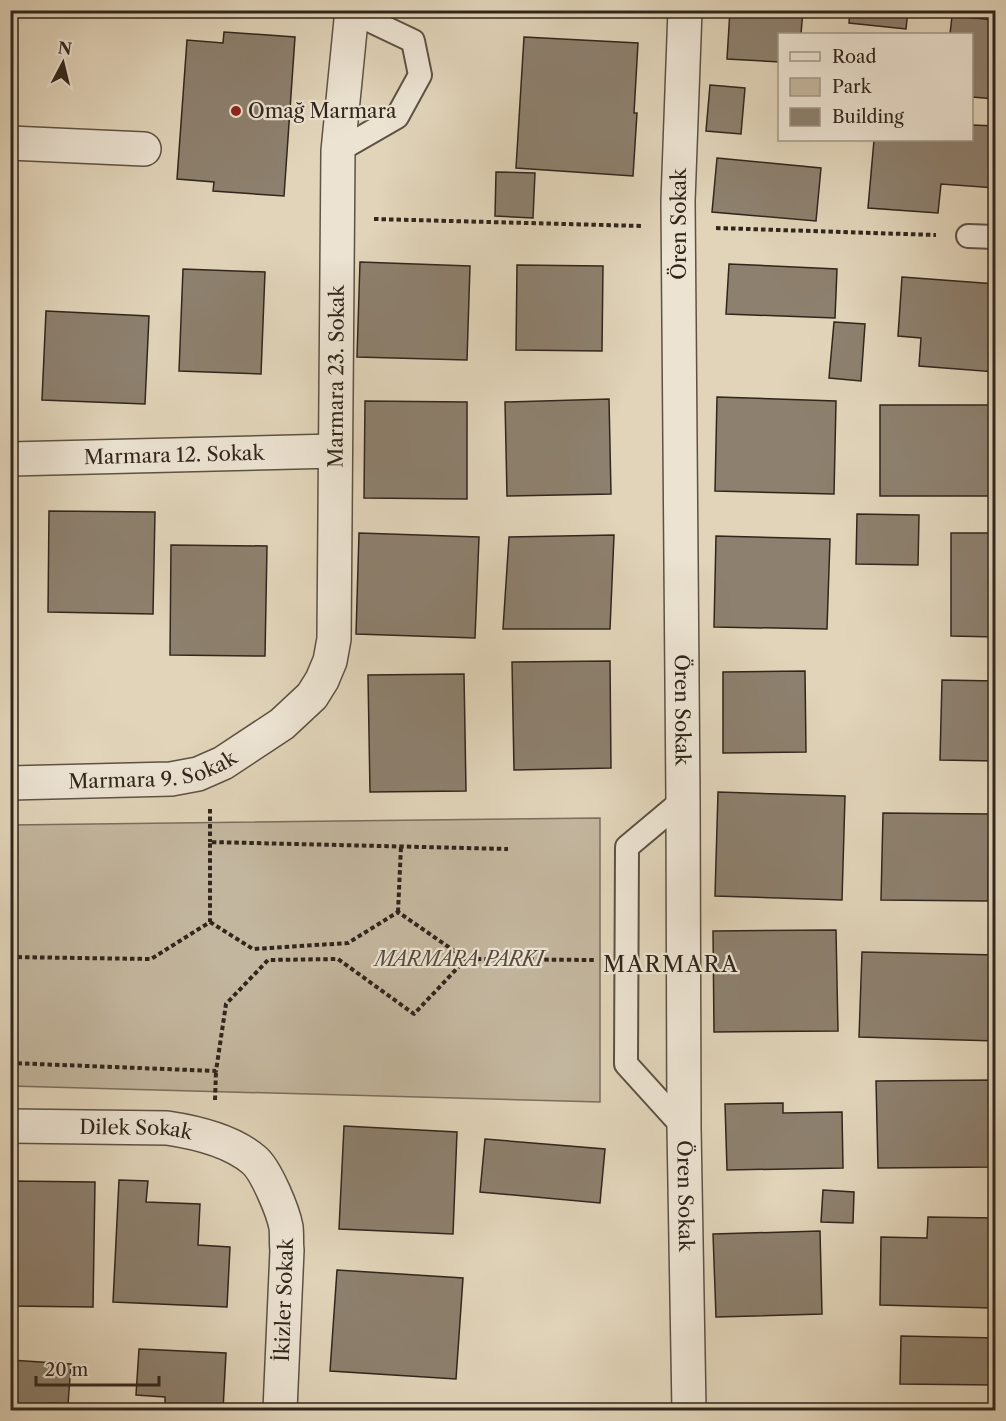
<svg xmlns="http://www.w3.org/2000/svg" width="1006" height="1421" viewBox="0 0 1006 1421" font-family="'Libre Caslon Text',serif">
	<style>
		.green { fill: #c3b69e; stroke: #7a6e5d; stroke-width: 1.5 }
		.building { fill: #8d806e; stroke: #31261c; stroke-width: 1.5 }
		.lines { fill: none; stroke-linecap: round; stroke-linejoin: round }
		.service-casing { stroke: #5d5243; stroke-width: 26 }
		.minor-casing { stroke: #5d5243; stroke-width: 36 }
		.path { stroke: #31261c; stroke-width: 4; stroke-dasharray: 4.5 3; stroke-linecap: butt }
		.service { stroke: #ece3d2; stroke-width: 22 }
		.minor { stroke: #ece3d2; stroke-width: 33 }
		.poi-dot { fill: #8f2418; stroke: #ece3d2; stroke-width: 2 }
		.labels { text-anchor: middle; stroke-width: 4.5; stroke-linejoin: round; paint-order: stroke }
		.poi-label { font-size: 20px; fill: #31261c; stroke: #ece3d2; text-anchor: start }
		.street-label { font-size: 20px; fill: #31261c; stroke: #ece3d2 }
		.park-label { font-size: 20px; font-style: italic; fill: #564a3c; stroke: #ece3d2 }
		.quarter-label { font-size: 22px; letter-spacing: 1.5px; fill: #31261c; stroke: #ece3d2 }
	</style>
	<rect width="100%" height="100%" fill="#e1d4b9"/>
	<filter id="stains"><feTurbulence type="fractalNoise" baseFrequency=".00333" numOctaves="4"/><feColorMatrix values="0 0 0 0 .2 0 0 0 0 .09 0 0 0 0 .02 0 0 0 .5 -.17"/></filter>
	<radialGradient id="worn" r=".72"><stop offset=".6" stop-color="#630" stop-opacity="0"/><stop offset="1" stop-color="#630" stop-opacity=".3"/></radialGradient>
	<path class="green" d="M 600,818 L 600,1102 L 11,1086 L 11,825 Z"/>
	<path class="building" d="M 730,10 L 803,10 L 801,34 L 780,34 L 780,62 L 727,59 Z
		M 850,10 L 908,10 L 906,29 L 849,23 Z
		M 952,16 L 996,20 L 996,99 L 972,97 L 972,34 L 950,34 Z
		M 224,32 L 295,37 L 284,196 L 213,191 L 214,182 L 177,179 L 187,40 L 223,43 Z
		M 524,37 L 638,43 L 634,113 L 637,113 L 633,176 L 516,168 Z
		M 710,85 L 745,88 L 741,134 L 706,131 Z
		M 972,125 L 996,126 L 996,188 L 941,184 L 938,213 L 868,208 L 874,140 L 972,140 Z
		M 717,158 L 821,168 L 816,221 L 712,212 Z
		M 496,172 L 535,173 L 533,218 L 495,216 Z
		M 360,262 L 470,266 L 467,360 L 357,357 Z
		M 729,264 L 837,269 L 835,318 L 726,314 Z
		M 517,265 L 603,266 L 602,351 L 516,350 Z
		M 183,269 L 265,272 L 261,374 L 179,371 Z
		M 902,277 L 996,284 L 996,372 L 919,366 L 921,338 L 898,336 Z
		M 46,311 L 149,316 L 145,404 L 42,400 Z
		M 834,322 L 865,324 L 861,381 L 829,378 Z
		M 717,397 L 836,401 L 834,494 L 715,491 Z
		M 609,399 L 611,494 L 507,496 L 505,402 Z
		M 365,401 L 467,402 L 467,499 L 364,498 Z
		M 880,405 L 996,405 L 996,496 L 880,496 Z
		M 49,511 L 155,512 L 153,614 L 48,612 Z
		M 857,514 L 919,515 L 918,565 L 856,564 Z
		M 359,533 L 479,537 L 475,638 L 356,634 Z
		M 951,533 L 996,533 L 996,637 L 951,636 Z
		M 614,535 L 610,629 L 503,629 L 509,537 Z
		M 716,536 L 830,539 L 827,629 L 714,627 Z
		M 171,545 L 267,546 L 265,656 L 170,655 Z
		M 610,661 L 611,768 L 514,770 L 512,662 Z
		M 805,671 L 806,752 L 723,753 L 723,672 Z
		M 464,674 L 466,791 L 370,792 L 368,675 Z
		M 942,680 L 996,681 L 996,761 L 940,760 Z
		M 718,792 L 845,796 L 842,900 L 715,896 Z
		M 883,813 L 989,814 L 988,901 L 881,900 Z
		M 836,930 L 838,1031 L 714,1032 L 713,931 Z
		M 862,952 L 996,955 L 996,1041 L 859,1037 Z
		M 996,1080 L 996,1167 L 878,1168 L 876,1081 Z
		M 783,1103 L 783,1113 L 842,1112 L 843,1168 L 727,1170 L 725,1104 Z
		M 344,1126 L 457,1132 L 453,1234 L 339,1229 Z
		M 485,1139 L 605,1149 L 600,1203 L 480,1192 Z
		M 119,1180 L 148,1181 L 146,1202 L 200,1204 L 198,1245 L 230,1247 L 227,1307 L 113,1302 Z
		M 10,1181 L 95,1182 L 93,1307 L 10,1306 Z
		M 823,1190 L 854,1192 L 853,1223 L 821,1222 Z
		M 928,1217 L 994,1218 L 992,1308 L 880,1305 L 881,1237 L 927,1238 Z
		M 820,1231 L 822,1314 L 716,1317 L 713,1234 Z
		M 337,1270 L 463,1278 L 456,1379 L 330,1371 Z
		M 901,1336 L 996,1338 L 996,1385 L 900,1384 Z
		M 139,1349 L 226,1353 L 223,1410 L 165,1410 L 165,1397 L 136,1395 Z
		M 10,1360 L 71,1364 L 68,1404 L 49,1403 L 48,1410 L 10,1410 Z"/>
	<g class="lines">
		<defs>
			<path id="service" d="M 338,151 L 397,117 L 420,75 L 413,41 L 352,12
				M 968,236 L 996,237
				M 683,800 L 627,847 L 626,1064 L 684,1128"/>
			<g id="minor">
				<path id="s1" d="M 685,10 L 678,201 L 683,800 L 684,1128 L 689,1410"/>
				<path d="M 10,143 L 144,149"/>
				<path id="s2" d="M 10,459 L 335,451"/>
				<path id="s3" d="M 10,783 L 171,779 L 198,774 L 223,763 L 282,724 L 312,696 L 322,680 L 330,661 L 334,639 L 338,151 L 352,10"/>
				<path id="s4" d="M 10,1126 L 167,1128 C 194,1132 232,1141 254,1160 C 266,1170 283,1211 286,1227 C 287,1235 286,1243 287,1250 L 280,1410"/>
			</g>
		</defs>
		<use href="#service" class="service-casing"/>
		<use href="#minor" class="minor-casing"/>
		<path class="path" d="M 374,219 L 642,226
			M 716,228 L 936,235
			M 210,809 L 210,842
			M 398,912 L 401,846
			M 210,922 L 253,949 L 348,943 L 398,912 L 466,959
			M 10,957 L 151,959 L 210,922 L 210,842 L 508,849
			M 10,1063 L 216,1071 L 226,1004 L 268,960 L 338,959 L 414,1014 L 466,959 L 594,960
			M 215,1100 L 216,1071"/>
		<use href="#service" class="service"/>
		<use href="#minor" class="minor"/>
	</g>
	<circle class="poi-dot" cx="236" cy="111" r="6"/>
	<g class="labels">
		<g class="poi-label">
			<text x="248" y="118">Omağ Marmara</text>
		</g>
		<g class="street-label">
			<text transform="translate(679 224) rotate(-90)" y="7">Ören Sokak</text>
			<text dy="7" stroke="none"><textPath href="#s3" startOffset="652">Marmara 23. Sokak</textPath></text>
			<text dy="7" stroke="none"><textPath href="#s2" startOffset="164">Marmara 12. Sokak</textPath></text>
			<text dy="7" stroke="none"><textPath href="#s1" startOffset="700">Ören Sokak</textPath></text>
			<text dy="7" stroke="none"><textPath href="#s3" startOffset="144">Marmara 9. Sokak</textPath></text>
			<text dy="7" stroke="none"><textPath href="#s4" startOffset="126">Dilek Sokak</textPath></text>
			<text dy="7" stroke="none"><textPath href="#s1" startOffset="1186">Ören Sokak</textPath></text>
			<text transform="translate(284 1300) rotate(-88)" y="7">İkizler Sokak</text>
		</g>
		<g class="park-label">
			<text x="459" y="966">MARMARA PARKI</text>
		</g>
		<g class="quarter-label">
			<text x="671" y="972">MARMARA</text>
		</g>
	</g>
	<rect width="1006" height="1421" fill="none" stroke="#e1d4b9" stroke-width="36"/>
	<rect x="12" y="12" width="982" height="1397" fill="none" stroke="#31261c" stroke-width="3"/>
	<rect x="18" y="18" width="970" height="1385" fill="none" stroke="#31261c" stroke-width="1.5"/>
	<rect x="778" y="33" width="195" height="108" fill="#ece3d2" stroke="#a19789" stroke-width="1.5"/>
	<rect x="790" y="52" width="30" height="9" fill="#ece3d2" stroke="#a19789" stroke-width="1.5"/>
	<text x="832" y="63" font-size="18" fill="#31261c">Road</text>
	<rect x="790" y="78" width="30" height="18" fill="#c3b69e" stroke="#a19789" stroke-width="1.5"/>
	<text x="832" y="93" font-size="18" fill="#31261c">Park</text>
	<rect x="790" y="108" width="30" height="18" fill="#8d806e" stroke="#a19789" stroke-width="1.5"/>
	<text x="832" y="123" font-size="18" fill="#31261c">Building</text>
	<g transform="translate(63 63) rotate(7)" stroke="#ece3d2" stroke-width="4.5" paint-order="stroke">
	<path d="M0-4.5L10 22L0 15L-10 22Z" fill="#31261c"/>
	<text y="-9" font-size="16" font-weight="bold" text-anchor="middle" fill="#31261c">N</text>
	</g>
	<path d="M36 1376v9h123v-9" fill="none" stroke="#31261c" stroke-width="3"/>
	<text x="45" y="1376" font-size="18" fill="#31261c" stroke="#ece3d2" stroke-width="4.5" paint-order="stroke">20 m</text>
	<rect width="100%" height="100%" filter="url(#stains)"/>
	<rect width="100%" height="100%" fill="url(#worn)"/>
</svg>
